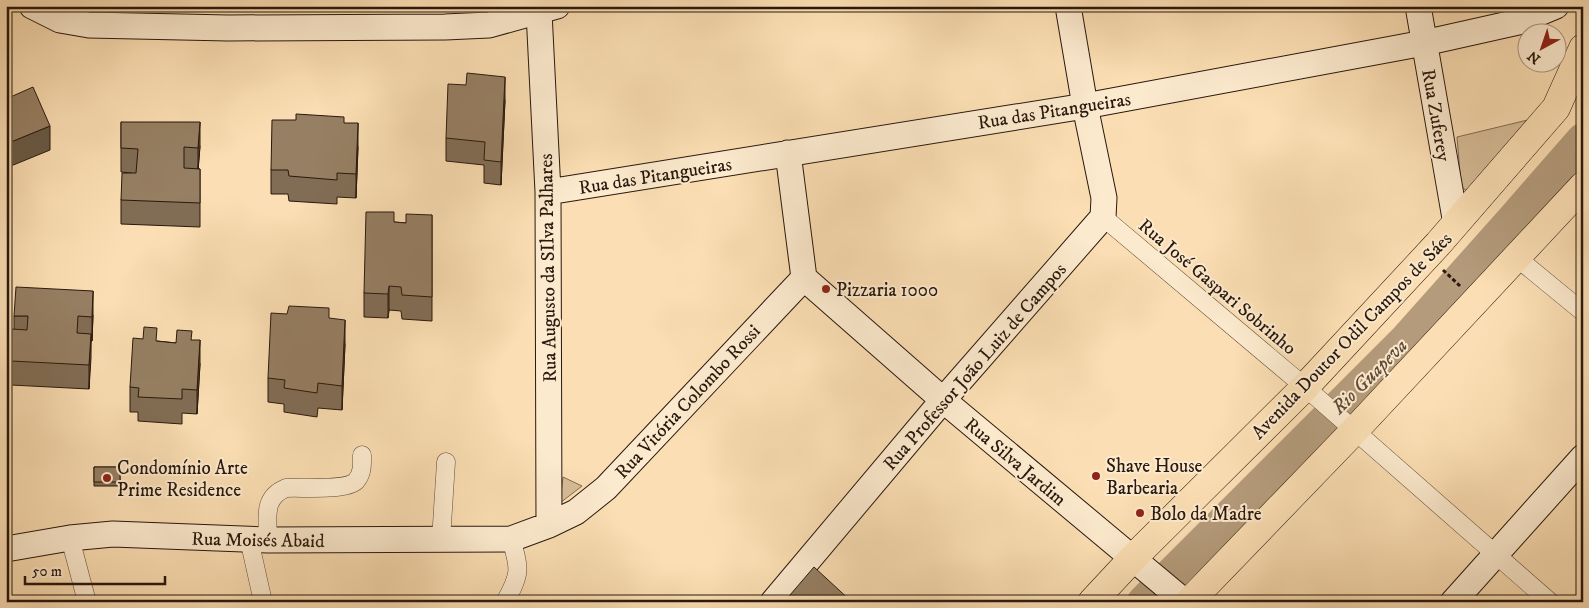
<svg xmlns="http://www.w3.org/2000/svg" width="1589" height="608" viewBox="0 0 1589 608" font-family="'IM FELL DW Pica',serif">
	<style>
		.green { fill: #d7bc97; stroke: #806a52 }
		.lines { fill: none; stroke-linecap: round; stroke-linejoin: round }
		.river { stroke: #b49b7b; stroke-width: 34 }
		.street-casing { stroke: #5e4a36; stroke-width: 19 }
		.secondary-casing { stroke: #29180d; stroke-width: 27 }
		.primary-casing { stroke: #29180d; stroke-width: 29 }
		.path { stroke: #29180d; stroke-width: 3; stroke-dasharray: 4 2.5; stroke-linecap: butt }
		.street { stroke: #fceace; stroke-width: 18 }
		.secondary { stroke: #fceace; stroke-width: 25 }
		.primary { stroke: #fbdeb3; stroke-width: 28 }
		.wall { fill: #816d55; stroke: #29180d }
		.shaded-wall { fill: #695945; stroke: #29180d }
		.building { fill: #967f63; stroke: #29180d }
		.poi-dot { fill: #8f2418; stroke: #fceace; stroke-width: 2 }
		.labels { text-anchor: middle; stroke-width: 4; stroke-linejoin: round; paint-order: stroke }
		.street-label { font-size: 19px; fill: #29180d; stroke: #fceace }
		.poi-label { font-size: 19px; fill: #29180d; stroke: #fceace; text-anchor: start }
		.water-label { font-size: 20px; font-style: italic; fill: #614c39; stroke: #fceace }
	</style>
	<rect width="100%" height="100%" fill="#fbdeb3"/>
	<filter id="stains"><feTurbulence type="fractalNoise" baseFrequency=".004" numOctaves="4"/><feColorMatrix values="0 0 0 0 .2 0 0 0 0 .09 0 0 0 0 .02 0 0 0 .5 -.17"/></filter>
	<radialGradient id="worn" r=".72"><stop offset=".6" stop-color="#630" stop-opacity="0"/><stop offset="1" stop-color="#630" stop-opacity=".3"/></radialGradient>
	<path class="green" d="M 1536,118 L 1470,191 L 1465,190 L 1461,185 L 1457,137 Z
		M 563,477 L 582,486 L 560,503 Z"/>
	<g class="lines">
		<path class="river" d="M 1144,602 L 1406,340 L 1513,220 L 1583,140"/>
		<defs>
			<path id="street" d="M 1103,217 L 1305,387 L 1550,602
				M 1516,257 L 1583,312
				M 70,538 L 87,602
				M 249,539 L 263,602
				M 268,540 C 268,518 262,498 286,488 C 301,487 346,491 356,481 C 363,473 362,464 362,455
				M 441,540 L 446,462
				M 505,602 C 521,574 520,569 511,539"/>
			<path id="secondary" d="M 32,6 L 60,20 L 89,25 L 228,28 L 445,27 L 489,25 L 557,6
				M 1418,6 L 1456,224
				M 539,12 L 548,192 L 549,525
				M 788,153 L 804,278
				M 548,192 L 1085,106 L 1424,43 L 1518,22 L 1556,6
				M 804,278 L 943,400 L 1185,602
				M 6,549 L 70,538 L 113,534 L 268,540 L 511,539 L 549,525 L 576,512 L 606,488 L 804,278
				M 773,602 L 943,400 L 1103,217 L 1104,198 L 1085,106 L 1068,6
				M 1453,602 L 1583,457"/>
			<path id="primary" d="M 1092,602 L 1132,559 L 1305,387 L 1438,244 L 1556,108 L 1583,48
				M 1189,602 L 1355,430 L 1583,186"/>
		</defs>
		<use href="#street" class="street-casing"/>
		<use href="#secondary" class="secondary-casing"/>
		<use href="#primary" class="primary-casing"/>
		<path class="path" d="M 1443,270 L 1460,286"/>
		<use href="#street" class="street"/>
		<use href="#secondary" class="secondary"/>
		<use href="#primary" class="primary"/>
	</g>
	<path class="wall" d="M 505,100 L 501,185 L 484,183 L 484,165 L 446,161 L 446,138 Z
		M 296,120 L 344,123 L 358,147 L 356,198 L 337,197 L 337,204 L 289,201 L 288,194 L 271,194 L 271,170 Z
		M 121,122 L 200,146 L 198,169 L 200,169 L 200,227 L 121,224 L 121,200 L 132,173 L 121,172 Z
		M 432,215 L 432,321 L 402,319 L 401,311 L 389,310 L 388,318 L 364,317 L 364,293 L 394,222 L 406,223 Z
		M 93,315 L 92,341 L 91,341 L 89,389 L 11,385 L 11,361 L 14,329 L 14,316 Z
		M 329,318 L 345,344 L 342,410 L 318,408 L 317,417 L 284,412 L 284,404 L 268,402 L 268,378 Z
		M 192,340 L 200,364 L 197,414 L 182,413 L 182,424 L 138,421 L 138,412 L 130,412 L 130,387 L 157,341 L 176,343 Z
		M 94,467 L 120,467 L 120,486 L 94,486 Z"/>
	<path class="shaded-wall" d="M 505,77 L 505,100 L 501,185 L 501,162 Z
		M 200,122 L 200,146 L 198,172 L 198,148 Z
		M 358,123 L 358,147 L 356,198 L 356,174 Z
		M 50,126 L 50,150 L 6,168 L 6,144 Z
		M 389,286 L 389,310 L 388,318 L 388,294 Z
		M 93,291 L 93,315 L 92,341 L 92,317 Z
		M 345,320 L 345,344 L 342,410 L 342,386 Z
		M 91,334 L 91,358 L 89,389 L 89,365 Z
		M 200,340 L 200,364 L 197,414 L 197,390 Z"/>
	<path class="building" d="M 467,73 L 505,77 L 501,162 L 484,160 L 485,142 L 446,138 L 448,84 L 466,85 Z
		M 33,87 L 50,126 L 6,144 L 6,99 Z
		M 296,114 L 344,117 L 344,123 L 358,123 L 356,174 L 337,173 L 337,180 L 289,176 L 288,170 L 271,170 L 272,120 L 296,120 Z
		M 121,122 L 200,122 L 198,148 L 184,147 L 184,168 L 200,169 L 200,203 L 121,200 L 122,173 L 136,173 L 138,149 L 121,148 Z
		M 366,212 L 394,212 L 394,222 L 406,223 L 406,214 L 432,215 L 432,297 L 402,295 L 401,287 L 389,286 L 388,294 L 364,293 Z
		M 16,287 L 93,291 L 92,317 L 78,316 L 77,333 L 91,334 L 89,365 L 11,361 L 12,329 L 27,330 L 28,316 L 14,316 Z
		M 289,306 L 329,308 L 329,318 L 345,320 L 342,386 L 318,383 L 317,393 L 284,388 L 285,380 L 268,378 L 271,313 L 287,314 Z
		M 144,327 L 157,328 L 156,341 L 176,343 L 177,330 L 192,331 L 191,340 L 200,340 L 197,390 L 182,389 L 182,399 L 138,397 L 139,388 L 130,387 L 133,338 L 143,339 Z
		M 94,467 L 120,467 L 120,482 L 94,482 Z
		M 814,567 L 852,602 L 784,602 Z"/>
	<g class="poi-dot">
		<circle cx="826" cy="289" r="5"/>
		<circle cx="1096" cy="476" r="5"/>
		<circle cx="107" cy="478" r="5"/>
		<circle cx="1140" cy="513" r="5"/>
	</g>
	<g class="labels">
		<g class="street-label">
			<text transform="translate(1054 110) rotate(-9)" y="7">Rua das Pitangueiras</text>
			<text transform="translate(1437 115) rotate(80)" y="7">Rua Zuferey</text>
			<text transform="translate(655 175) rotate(-9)" y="7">Rua das Pitangueiras</text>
			<text transform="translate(547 268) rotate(-91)" y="7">Rua Augusto da SIlva Palhares</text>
			<text transform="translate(1218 286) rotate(40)" y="7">Rua José Gaspari Sobrinho</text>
			<text transform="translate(1351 335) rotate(-46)" y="7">Avenida Doutor Odil Campos de Sáes</text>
			<text transform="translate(974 366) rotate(-49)" y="7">Rua Professor João Luiz de Campos</text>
			<text transform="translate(687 401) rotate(-47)" y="7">Rua Vitória Colombo Rossi</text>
			<text transform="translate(1016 461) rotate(40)" y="7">Rua Silva Jardim</text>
			<text transform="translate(258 539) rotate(1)" y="7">Rua Moisés Abaid</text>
		</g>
		<g class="poi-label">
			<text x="836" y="296">Pizzaria 1000</text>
			<text x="1106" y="472">Shave House<tspan x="1106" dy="22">Barbearia</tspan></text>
			<text x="117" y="474">Condomínio Arte<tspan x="117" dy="22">Prime Residence</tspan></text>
			<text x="1150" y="520">Bolo da Madre</text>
		</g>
		<g class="water-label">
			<text transform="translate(1369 376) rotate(-45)" y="7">Rio Guapeva</text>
		</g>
	</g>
	<rect width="1589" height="608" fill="none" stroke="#fbdeb3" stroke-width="25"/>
	<rect x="8" y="8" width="1574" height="593" fill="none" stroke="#29180d" stroke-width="2.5"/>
	<rect x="12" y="12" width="1564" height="583" fill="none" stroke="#29180d"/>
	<g transform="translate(1542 48) rotate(220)"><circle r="24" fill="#fceace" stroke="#a89681"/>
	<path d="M0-4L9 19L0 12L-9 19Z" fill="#8f2418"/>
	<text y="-8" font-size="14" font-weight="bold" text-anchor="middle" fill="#29180d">N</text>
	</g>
	<path d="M25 576v8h140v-8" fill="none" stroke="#29180d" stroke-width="2.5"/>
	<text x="32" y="576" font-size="15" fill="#29180d" stroke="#fceace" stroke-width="4" paint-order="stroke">50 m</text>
	<rect width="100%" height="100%" filter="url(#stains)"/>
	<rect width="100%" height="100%" fill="url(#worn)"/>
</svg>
